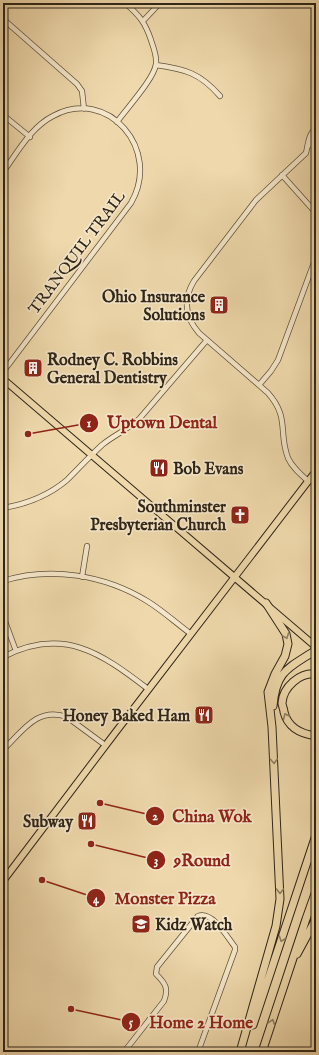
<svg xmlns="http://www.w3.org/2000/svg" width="319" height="1055" viewBox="0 0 319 1055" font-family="'IM FELL English',serif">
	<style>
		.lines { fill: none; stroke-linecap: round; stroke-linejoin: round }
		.minor-casing { stroke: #5e523d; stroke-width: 6 }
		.major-casing { stroke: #2e2518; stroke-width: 8 }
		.highway-casing { stroke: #2e2518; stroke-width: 9 }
		.minor { stroke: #f5e6c9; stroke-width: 4.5 }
		.major { stroke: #efd9ac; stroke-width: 6 }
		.highway { stroke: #efd9ac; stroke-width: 7 }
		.oneway { stroke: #8e7f62 }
		.labels { text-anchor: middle; stroke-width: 3.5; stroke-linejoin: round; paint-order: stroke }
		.street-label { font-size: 16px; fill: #2e2518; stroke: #f5e6c9 }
		.poi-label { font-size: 16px; font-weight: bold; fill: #2e2518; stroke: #f5e6c9; text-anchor: end }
		.leader { fill: none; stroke: #8f2418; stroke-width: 1.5 }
		.callout-dot { fill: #8f2418; stroke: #f5e6c9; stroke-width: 1.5 }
		.mark-label { font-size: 12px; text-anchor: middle; font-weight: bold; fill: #fff }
		.callout-label { font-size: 17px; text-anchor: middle; font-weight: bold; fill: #8f2418; stroke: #f5e6c9; stroke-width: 3.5; stroke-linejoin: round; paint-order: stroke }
	</style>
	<rect width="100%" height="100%" fill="#efd9ac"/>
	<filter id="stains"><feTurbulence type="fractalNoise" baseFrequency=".005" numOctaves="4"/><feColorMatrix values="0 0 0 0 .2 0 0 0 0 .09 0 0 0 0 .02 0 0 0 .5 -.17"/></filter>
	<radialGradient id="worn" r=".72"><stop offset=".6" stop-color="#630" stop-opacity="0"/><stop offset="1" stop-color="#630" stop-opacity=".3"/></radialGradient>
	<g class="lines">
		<defs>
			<path id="minor" d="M 3,19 L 77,84 L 82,91 L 84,109
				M 143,21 L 160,3
				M 156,65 C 185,69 200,73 220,96
				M 3,115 L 30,137
				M 117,122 C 127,108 154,79 156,64 C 157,55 153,47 151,40 C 145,22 139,15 125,3
				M 308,146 L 316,139
				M 3,172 C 17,153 31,127 53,116 C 108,86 162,150 131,203 L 3,372
				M 282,175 L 316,213
				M 259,385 L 271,371 L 278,360 L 316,257
				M 308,481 C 300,474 292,467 288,458 C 278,432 290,418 268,393 L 199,333 C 185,317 183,299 194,281 L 256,200 L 306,153 C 308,145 308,137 313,131 L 316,133
				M 3,508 C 27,504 48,496 67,480 C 79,468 90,456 102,445 C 114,435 129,429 140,418 L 207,340
				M 82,577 L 87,546
				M 3,581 C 50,566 105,575 147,601 C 162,610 176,623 191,634
				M 3,616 L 16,651
				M 3,657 C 63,626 101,653 148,689
				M 3,750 C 22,732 37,706 67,717 L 105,745
				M 127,1048 L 132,1052
				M 124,1052 L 164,1001 C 169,988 165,983 156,974 L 157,967 L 198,916 C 213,911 227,937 235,947 L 235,950 L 198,1052"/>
			<path id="major" d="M 3,379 L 316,647
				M 3,881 L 115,733 L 316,471"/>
			<path id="highway" d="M 316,674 C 300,672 283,687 282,703 C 282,706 284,709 284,712 C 288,728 301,734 316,736
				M 273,706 C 276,670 289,668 316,650
				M 297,954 L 316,919
				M 253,1025 L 316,835
				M 240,1052 L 276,926 L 280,899 L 272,727 L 268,692 L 275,674 L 285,656 L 288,644 L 286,634 L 266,603
				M 262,1052 L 306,919 L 316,891"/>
		</defs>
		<use href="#minor" class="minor-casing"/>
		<use href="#major" class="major-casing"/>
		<use href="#highway" class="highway-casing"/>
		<use href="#minor" class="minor"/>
		<use href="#major" class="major"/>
		<use href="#highway" class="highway"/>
	</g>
	<defs><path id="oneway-chevron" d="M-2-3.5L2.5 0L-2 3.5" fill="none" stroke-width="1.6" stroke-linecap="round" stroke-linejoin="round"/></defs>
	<g class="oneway">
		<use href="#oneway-chevron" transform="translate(286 636) rotate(70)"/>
		<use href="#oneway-chevron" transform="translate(286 716) rotate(-113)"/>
		<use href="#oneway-chevron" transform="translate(274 761) rotate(87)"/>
		<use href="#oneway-chevron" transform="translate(280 891) rotate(90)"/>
		<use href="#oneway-chevron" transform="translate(282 939) rotate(109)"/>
		<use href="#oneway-chevron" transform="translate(272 1022) rotate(-72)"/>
	</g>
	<defs>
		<symbol id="building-square" viewBox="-11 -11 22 22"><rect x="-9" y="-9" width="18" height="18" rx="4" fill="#8f2418" stroke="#f5e6c9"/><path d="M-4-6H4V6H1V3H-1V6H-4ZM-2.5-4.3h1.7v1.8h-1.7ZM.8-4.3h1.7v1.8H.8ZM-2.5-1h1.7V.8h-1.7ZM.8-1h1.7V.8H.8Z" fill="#fff"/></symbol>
		<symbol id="restaurant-square" viewBox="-11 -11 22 22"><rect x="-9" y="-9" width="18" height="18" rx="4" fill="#8f2418" stroke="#f5e6c9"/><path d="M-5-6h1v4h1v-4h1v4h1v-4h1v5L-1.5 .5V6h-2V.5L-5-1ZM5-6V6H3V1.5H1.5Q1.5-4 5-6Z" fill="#fff"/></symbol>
		<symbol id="church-square" viewBox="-11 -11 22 22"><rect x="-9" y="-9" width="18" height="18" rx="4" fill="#8f2418" stroke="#f5e6c9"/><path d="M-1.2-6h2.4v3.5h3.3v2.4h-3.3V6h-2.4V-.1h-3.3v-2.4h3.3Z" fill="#fff"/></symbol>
		<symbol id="school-square" viewBox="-11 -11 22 22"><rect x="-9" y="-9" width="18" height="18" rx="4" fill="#8f2418" stroke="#f5e6c9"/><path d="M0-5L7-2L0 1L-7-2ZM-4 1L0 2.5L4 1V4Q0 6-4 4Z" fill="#fff"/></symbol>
	</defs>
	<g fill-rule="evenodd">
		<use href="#building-square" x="208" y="294" width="22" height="22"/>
		<use href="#building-square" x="22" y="357" width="22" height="22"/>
		<use href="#restaurant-square" x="148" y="457" width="22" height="22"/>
		<use href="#church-square" x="229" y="504" width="22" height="22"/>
		<use href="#restaurant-square" x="193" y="704" width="22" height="22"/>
		<use href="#restaurant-square" x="76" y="810" width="22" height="22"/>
		<use href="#school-square" x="130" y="913" width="22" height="22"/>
	</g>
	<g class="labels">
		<g class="street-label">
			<text transform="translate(76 252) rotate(-53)" y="6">TRANQUIL TRAIL</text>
		</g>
		<g class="poi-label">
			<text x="205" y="302">Ohio Insurance<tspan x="205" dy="18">Solutions</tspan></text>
			<text x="47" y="365" text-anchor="start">Rodney C. Robbins<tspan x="47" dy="18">General Dentistry</tspan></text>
			<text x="173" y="474" text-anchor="start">Bob Evans</text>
			<text x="226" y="512">Southminster<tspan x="226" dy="18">Presbyterian Church</tspan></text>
			<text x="190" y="721">Honey Baked Ham</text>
			<text x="73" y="827">Subway</text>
			<text x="155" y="930" text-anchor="start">Kidz Watch</text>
		</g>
	</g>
	<path class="leader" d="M28 434L89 423M100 803L155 816M91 844L156 860M42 880L96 898M71 1009L131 1022"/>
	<g class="callout-dot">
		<circle cx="28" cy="434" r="4"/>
		<circle cx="100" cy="803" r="4"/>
		<circle cx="91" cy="844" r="4"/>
		<circle cx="42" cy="880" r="4"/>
		<circle cx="71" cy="1009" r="4"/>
		<circle cx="89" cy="423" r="10"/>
		<circle cx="155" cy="816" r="10"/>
		<circle cx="156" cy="860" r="10"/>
		<circle cx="96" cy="898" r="10"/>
		<circle cx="131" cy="1022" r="10"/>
	</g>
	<g class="mark-label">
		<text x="89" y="427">1</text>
		<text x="155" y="820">2</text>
		<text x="156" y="864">3</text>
		<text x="96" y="903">4</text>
		<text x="131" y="1026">5</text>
	</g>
	<g class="callout-label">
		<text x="162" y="428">Uptown Dental</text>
		<text x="212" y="822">China Wok</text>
		<text x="202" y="866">9Round</text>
		<text x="165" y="904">Monster Pizza</text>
		<text x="201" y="1028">Home 2 Home</text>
	</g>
	<rect width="319" height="1055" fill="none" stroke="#efd9ac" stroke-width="16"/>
	<rect x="4" y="4" width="311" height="1047" fill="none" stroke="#2e2518" stroke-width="2"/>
	<rect x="8" y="8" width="303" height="1039" fill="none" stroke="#2e2518"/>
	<rect width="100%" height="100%" filter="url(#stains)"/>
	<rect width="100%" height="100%" fill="url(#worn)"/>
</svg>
